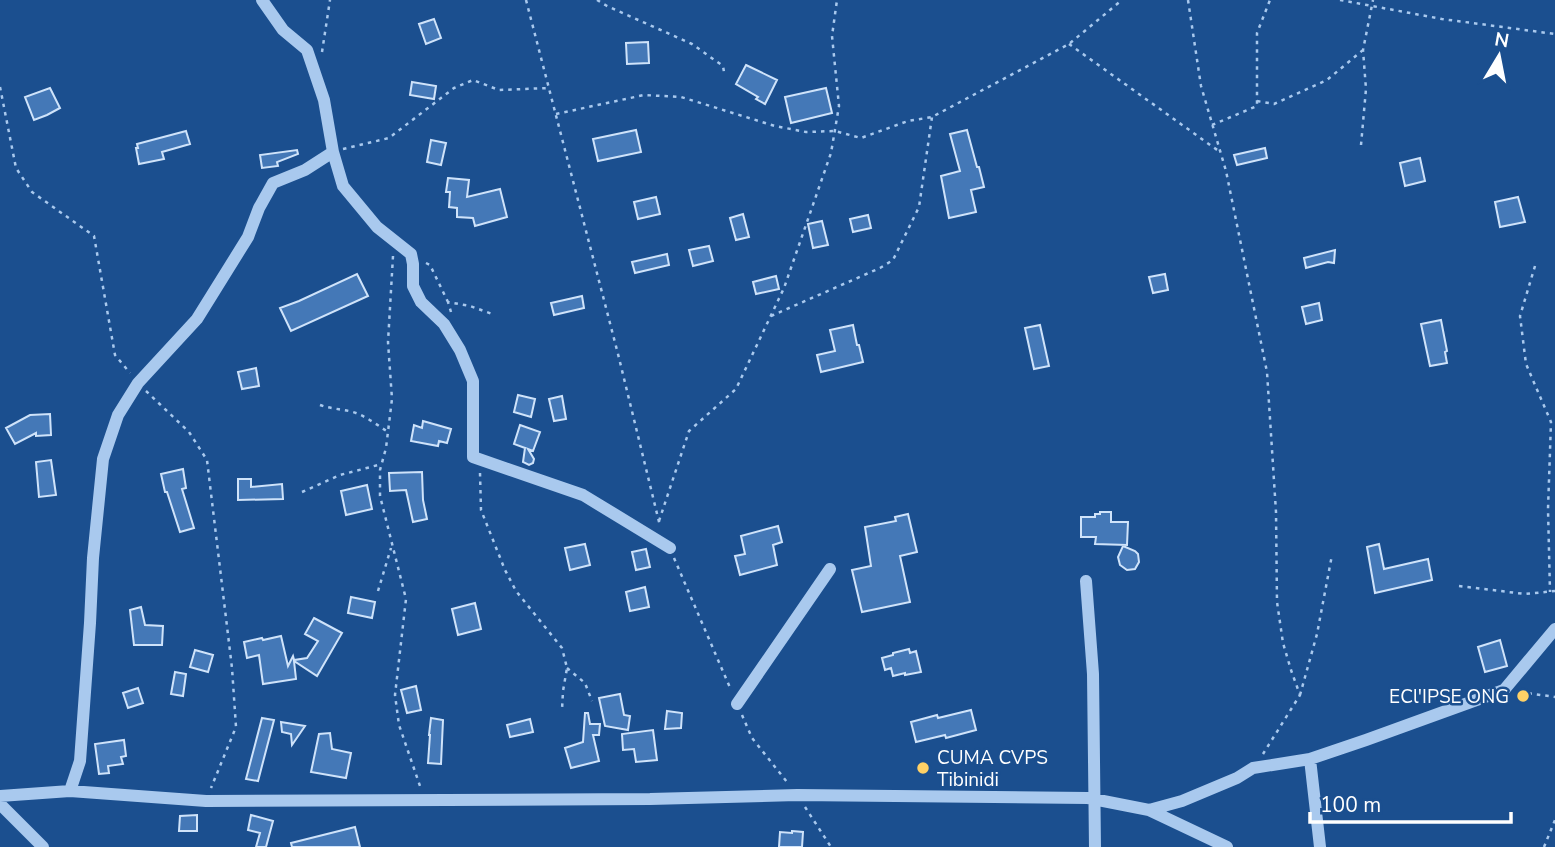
<svg xmlns="http://www.w3.org/2000/svg" width="1555" height="847" viewBox="0 0 1555 847" font-family="'Nunito Sans',sans-serif">
	<style>
		.building { fill: #4478b7; stroke: #cfe3fa; stroke-width: 2 }
		.lines { fill: none; stroke-linecap: round; stroke-linejoin: round }
		.path { stroke: #a9c9ee; stroke-width: 2.5; stroke-dasharray: 3.5 5; stroke-linecap: butt }
		.minor { stroke: #a9c9ee; stroke-width: 12 }
		.poi-dot { fill: #ffd166; stroke: #1b4f8f; stroke-width: 2.5 }
		.labels { text-anchor: middle; stroke-width: 5; stroke-linejoin: round; paint-order: stroke }
		.poi-label { font-size: 19px; fill: #fff; stroke: #1b4f8f; text-anchor: end }
	</style>
	<rect width="100%" height="100%" fill="#1b4f8f"/>
	<path class="building" d="M 434,19 L 441,38 L 426,44 L 419,24 Z
		M 648,42 L 649,63 L 627,64 L 626,43 Z
		M 746,65 L 777,80 L 765,104 L 756,99 L 758,97 L 736,84 Z
		M 412,82 L 436,86 L 434,99 L 410,95 Z
		M 50,88 L 60,108 L 47,115 L 34,120 L 25,97 Z
		M 826,88 L 832,113 L 791,123 L 785,97 Z
		M 636,130 L 641,152 L 598,161 L 593,139 Z
		M 967,130 L 977,167 L 979,167 L 984,187 L 971,190 L 976,212 L 949,218 L 941,176 L 960,171 L 950,134 Z
		M 186,131 L 190,144 L 162,152 L 164,159 L 139,164 L 136,148 L 138,148 L 137,144 Z
		M 431,140 L 446,143 L 441,165 L 427,162 Z
		M 1265,148 L 1267,158 L 1237,165 L 1234,155 Z
		M 297,150 L 298,154 L 277,162 L 278,166 L 262,168 L 260,155 Z
		M 1420,158 L 1425,181 L 1405,186 L 1400,163 Z
		M 448,178 L 469,180 L 467,197 L 500,189 L 507,217 L 475,226 L 473,218 L 457,217 L 457,208 L 449,207 L 450,192 L 446,192 Z
		M 656,197 L 660,214 L 638,219 L 634,202 Z
		M 1518,197 L 1525,222 L 1500,227 L 1495,202 Z
		M 743,214 L 749,237 L 736,240 L 730,218 Z
		M 868,215 L 871,228 L 853,232 L 850,219 Z
		M 822,221 L 828,245 L 813,248 L 808,224 Z
		M 709,246 L 713,261 L 693,266 L 689,250 Z
		M 1335,250 L 1334,263 L 1328,262 L 1306,268 L 1304,258 Z
		M 667,254 L 669,265 L 635,273 L 632,262 Z
		M 357,274 L 368,296 L 291,331 L 280,308 L 299,301 Z
		M 1165,274 L 1168,290 L 1153,293 L 1149,277 Z
		M 776,276 L 779,289 L 756,294 L 753,282 Z
		M 582,296 L 584,308 L 554,315 L 551,303 Z
		M 1319,303 L 1322,320 L 1306,324 L 1302,307 Z
		M 1441,320 L 1447,351 L 1445,352 L 1447,363 L 1430,366 L 1421,324 Z
		M 853,325 L 857,345 L 859,345 L 863,362 L 821,372 L 817,355 L 835,351 L 830,330 Z
		M 1040,325 L 1049,366 L 1034,369 L 1025,328 Z
		M 256,368 L 259,386 L 242,389 L 238,372 Z
		M 518,395 L 535,399 L 531,417 L 514,412 Z
		M 562,396 L 566,419 L 554,421 L 549,399 Z
		M 50,414 L 51,435 L 36,436 L 36,433 L 15,444 L 6,428 L 30,415 Z
		M 423,421 L 451,429 L 447,443 L 439,441 L 438,446 L 411,441 L 414,425 L 422,428 Z
		M 520,425 L 540,432 L 533,451 L 528,449 L 534,459 L 533,463 L 529,465 L 523,462 L 525,448 L 514,444 Z
		M 51,460 L 56,495 L 39,497 L 36,462 Z
		M 183,469 L 186,488 L 182,489 L 194,528 L 180,532 L 167,492 L 165,492 L 161,474 Z
		M 422,472 L 423,500 L 427,519 L 413,522 L 406,490 L 390,491 L 389,473 Z
		M 238,479 L 251,479 L 251,487 L 282,484 L 283,499 L 238,500 Z
		M 367,485 L 372,509 L 346,515 L 341,491 Z
		M 1100,512 L 1111,512 L 1111,522 L 1128,522 L 1127,545 L 1095,544 L 1096,537 L 1081,537 L 1081,517 L 1095,517 L 1095,514 L 1100,514 Z
		M 908,514 L 917,552 L 900,556 L 910,602 L 862,612 L 852,570 L 871,566 L 865,527 L 896,521 L 895,517 Z
		M 778,526 L 782,542 L 773,545 L 777,565 L 740,575 L 735,556 L 745,554 L 741,536 Z
		M 585,544 L 590,565 L 570,570 L 565,548 Z
		M 1379,544 L 1384,569 L 1428,559 L 1432,580 L 1375,593 L 1367,547 Z
		M 1123,546 L 1135,551 L 1138,554 L 1139,562 L 1135,569 L 1127,570 L 1120,565 L 1118,557 Z
		M 646,549 L 650,567 L 636,570 L 632,552 Z
		M 645,587 L 649,607 L 630,611 L 626,592 Z
		M 351,597 L 375,602 L 372,618 L 348,613 Z
		M 475,603 L 481,629 L 458,635 L 452,609 Z
		M 141,607 L 145,625 L 163,626 L 162,645 L 134,645 L 130,610 Z
		M 314,618 L 342,633 L 317,676 L 294,661 L 296,679 L 263,684 L 259,655 L 247,658 L 244,642 L 262,638 L 263,640 L 281,636 L 288,666 L 293,656 L 294,660 L 307,658 L 318,641 L 305,634 Z
		M 1500,640 L 1507,666 L 1485,672 L 1478,647 Z
		M 909,649 L 910,653 L 916,651 L 921,672 L 905,675 L 905,673 L 893,676 L 891,668 L 885,670 L 882,658 L 893,655 L 893,653 Z
		M 195,650 L 213,655 L 208,672 L 190,667 Z
		M 175,672 L 186,674 L 183,696 L 171,694 Z
		M 416,686 L 421,710 L 407,713 L 401,690 Z
		M 138,688 L 143,703 L 128,708 L 123,693 Z
		M 620,694 L 624,715 L 630,716 L 628,730 L 605,726 L 599,698 Z
		M 971,710 L 976,730 L 946,738 L 945,735 L 916,742 L 911,722 L 937,715 L 938,718 Z
		M 667,711 L 682,713 L 681,728 L 665,729 Z
		M 585,713 L 588,713 L 590,724 L 600,724 L 599,735 L 593,735 L 599,761 L 571,768 L 565,748 L 583,742 Z
		M 262,718 L 274,720 L 258,781 L 246,779 Z
		M 431,718 L 443,720 L 441,764 L 428,763 L 430,735 L 429,735 Z
		M 530,719 L 533,732 L 510,737 L 507,725 Z
		M 281,722 L 305,726 L 292,745 L 291,734 L 282,732 Z
		M 653,730 L 657,760 L 636,762 L 634,749 L 623,750 L 622,734 Z
		M 330,733 L 332,749 L 351,753 L 346,778 L 311,772 L 319,734 Z
		M 124,740 L 126,756 L 121,757 L 123,764 L 108,766 L 109,773 L 99,774 L 95,744 Z
		M 197,815 L 197,831 L 179,831 L 180,816 Z
		M 251,815 L 273,821 L 266,847 L 256,847 L 260,833 L 248,830 Z
		M 355,827 L 360,847 L 292,847 L 291,843 Z
		M 792,831 L 803,832 L 802,847 L 779,847 L 780,832 L 792,833 Z"/>
	<g class="lines">
		<path class="path" d="M 526,0 L 618,354 L 660,526
			M 597,0 L 607,6 L 692,44 L 723,66 L 724,72
			M 1188,0 L 1201,86 L 1226,171 L 1267,372 L 1276,512 L 1277,602 L 1283,643 L 1291,670 L 1300,695 L 1263,754
			M 1340,0 L 1442,19 L 1555,34
			M 1069,44 L 1220,152
			M 322,52 L 330,0
			M 0,87 L 16,168 L 32,192 L 94,236 L 115,355 L 130,373
			M 1257,101 L 1274,104 L 1327,80 L 1363,50
			M 556,114 L 644,95 L 681,97 L 775,126 L 806,132 L 835,131 L 861,138 L 908,121 L 932,117 L 1069,44 L 1122,0
			M 1212,125 L 1257,106 L 1257,33 L 1270,0
			M 1361,145 L 1366,89 L 1363,50 L 1373,0
			M 343,149 L 389,138 L 454,88 L 473,80 L 499,90 L 549,88
			M 393,256 L 388,342 L 392,399 L 386,448 L 380,470 L 380,496 L 406,599 L 395,695 L 399,725 L 420,786
			M 426,263 L 430,265 L 448,302
			M 1535,266 L 1520,316 L 1526,364 L 1551,422 L 1548,509 L 1550,592
			M 451,312 L 448,302 L 470,306 L 495,315
			M 771,316 L 880,268 L 893,260 L 919,207 L 932,117
			M 146,391 L 189,432 L 207,460 L 232,668 L 236,727 L 211,788
			M 320,405 C 331,409 342,409 353,412 C 366,416 377,425 388,432
			M 480,473 L 481,510 L 505,570 L 516,591 L 562,648 L 567,668 L 563,691 L 562,710
			M 302,492 L 340,475 L 382,464
			M 659,521 L 689,431 L 736,389 L 784,288 L 831,153 L 839,106 L 832,36 L 837,0
			M 674,558 L 731,690
			M 1459,586 L 1525,594 L 1555,591
			M 378,591 L 391,548
			M 567,668 L 585,683 L 592,701
			M 1520,692 L 1555,697
			M 1300,695 L 1317,634 L 1332,555
			M 742,715 L 752,738 L 787,782
			M 805,807 L 831,847
			M 1544,847 L 1555,820"/>
		<path class="minor" d="M 262,0 L 283,30 L 307,50 L 324,100 L 333,152 L 343,186 L 377,227 L 411,254 L 413,264 L 413,286 L 421,302 L 444,324 L 460,350 L 473,381 L 473,457 L 583,495 L 670,548
			M 1086,581 L 1093,674 L 1095,847
			M 737,704 L 830,569
			M 1310,759 L 1320,847
			M 70,791 L 80,761 L 90,623 L 93,558 L 103,459 L 118,415 L 138,383 L 197,319 L 248,237 L 259,208 L 273,183 L 305,170 L 333,152
			M 0,796 L 70,791 L 206,801 L 650,799 L 797,795 L 1088,798 L 1149,810 L 1227,847
			M 0,804 L 43,847
			M 1149,810 L 1182,801 L 1237,778 L 1253,768 L 1310,759 L 1366,740 L 1504,690 L 1555,629"/>
	</g>
	<g class="poi-dot">
		<circle cx="1523" cy="696" r="7"/>
		<circle cx="923" cy="768" r="7"/>
	</g>
	<g class="labels">
		<g class="poi-label">
			<text x="1509" y="703">ECl'IPSE ONG</text>
			<text x="937" y="764" text-anchor="start">CUMA CVPS<tspan x="937" dy="22">Tibinidi</tspan></text>
		</g>
	</g>
	<g transform="translate(1499 56) rotate(10)" stroke="#1b4f8f" stroke-width="5" paint-order="stroke">
	<path d="M0-5L12 26L0 18L-12 26Z" fill="#ffffff"/>
	<text y="-10" font-size="19" font-weight="bold" text-anchor="middle" fill="#ffffff">N</text>
	</g>
	<path d="M1310 812v10h201v-10" fill="none" stroke="#ffffff" stroke-width="3.5"/>
	<text x="1320" y="812" font-size="21" fill="#ffffff" stroke="#1b4f8f" stroke-width="5" paint-order="stroke">100 m</text>
</svg>
